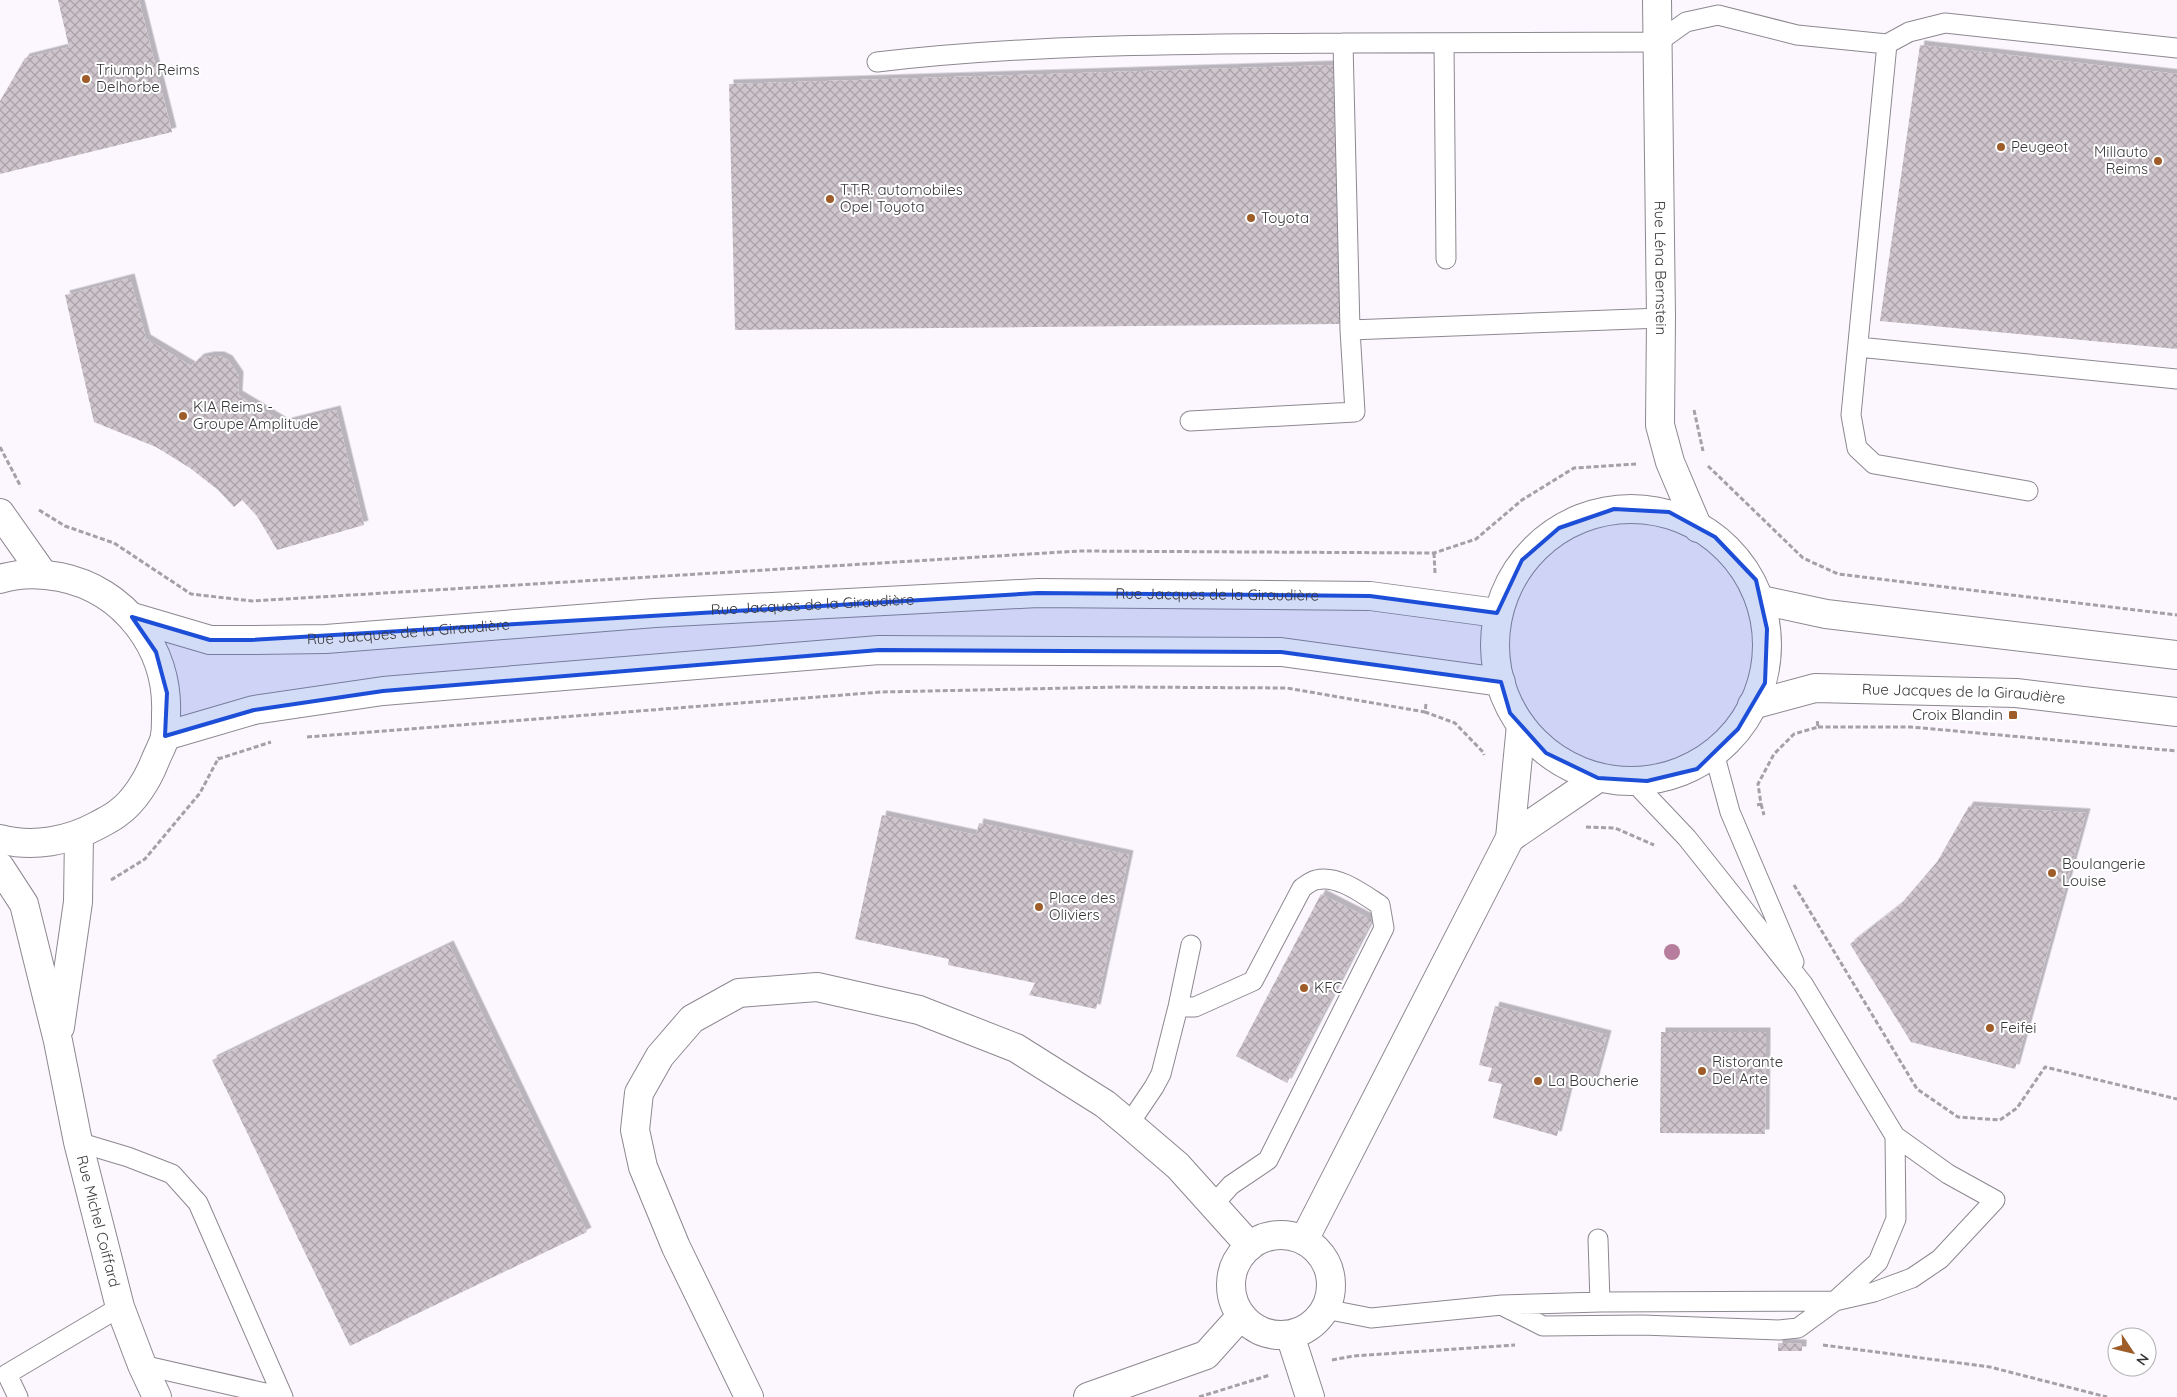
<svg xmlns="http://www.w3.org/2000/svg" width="2177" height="1397" viewBox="0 0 2177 1397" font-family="Quicksand,sans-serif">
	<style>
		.building { fill: url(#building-cross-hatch); filter: url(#shadow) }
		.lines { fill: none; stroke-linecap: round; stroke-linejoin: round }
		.lane-casing { stroke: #8d8890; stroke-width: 21 }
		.street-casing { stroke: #8d8890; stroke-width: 30 }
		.path { stroke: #a4a0a6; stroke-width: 3; stroke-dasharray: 5 2.5; stroke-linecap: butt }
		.lane { stroke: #fff; stroke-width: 19 }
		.street { stroke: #fff; stroke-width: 28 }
		.tree { fill: #b67e9c }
		.marked { fill: #1d4ed8; fill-opacity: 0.2; stroke: #1d4ed8; stroke-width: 4; stroke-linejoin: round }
		.poi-dot { fill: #9e5d28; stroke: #fff; stroke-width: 2 }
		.labels { text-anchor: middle; stroke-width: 4; stroke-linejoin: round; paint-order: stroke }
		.poi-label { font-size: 15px; fill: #383639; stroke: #fff; text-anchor: start }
		.street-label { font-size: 15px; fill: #383639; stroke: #fff }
	</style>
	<defs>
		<pattern id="building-cross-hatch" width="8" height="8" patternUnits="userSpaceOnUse" patternTransform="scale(1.25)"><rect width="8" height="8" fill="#cfc6cd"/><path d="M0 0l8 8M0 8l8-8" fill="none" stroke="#a9a2a7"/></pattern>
		<filter id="shadow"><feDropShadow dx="4.5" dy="-4.5" stdDeviation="0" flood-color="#0004"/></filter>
	</defs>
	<rect width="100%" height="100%" fill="#fcf6ff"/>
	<path class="building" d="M 58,0 L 139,0 L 172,132 L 0,174 L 0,101 L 25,58 L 69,47 Z
		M 1920,45 L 2177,74 L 2177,349 L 1880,321 Z
		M 1333,65 L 1340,324 L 735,330 L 729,84 Z
		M 130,278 L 146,339 L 191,366 L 200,358 L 210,356 L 220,356 L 228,360 L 239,376 L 238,395 L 284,423 L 336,410 L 364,525 L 277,550 L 257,516 L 242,500 L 234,507 L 218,490 L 190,468 L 156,447 L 94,422 L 65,295 Z
		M 1969,806 L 2086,813 L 2015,1069 L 1911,1042 L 1850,944 L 1900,905 L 1937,862 Z
		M 882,815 L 976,835 L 979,823 L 1129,855 L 1096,1009 L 1029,995 L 1035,983 L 948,965 L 949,959 L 855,939 Z
		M 1321,894 L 1372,920 L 1287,1083 L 1236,1056 Z
		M 449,945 L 587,1232 L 350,1346 L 212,1060 Z
		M 1495,1006 L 1607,1035 L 1594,1082 L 1572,1076 L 1557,1136 L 1493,1118 L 1502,1084 L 1488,1081 L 1492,1068 L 1479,1065 Z
		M 1661,1032 L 1766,1032 L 1765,1134 L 1660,1133 Z
		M 1778,1343 L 1802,1344 L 1802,1351 L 1778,1351 Z"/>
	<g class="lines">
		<defs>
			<path id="lane" d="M 1444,43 L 1446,259
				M 1887,44 L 1851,415 L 1857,448 L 1874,464 L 2028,491
				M 877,62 C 1031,44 1188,44 1343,43
				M 1350,330 L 1661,318
				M 1858,347 L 2177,379
				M 1190,421 L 1355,412 L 1350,330 L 1343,43 L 1658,42 L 1686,22 L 1718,15 L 1797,35 L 1887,44 L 1909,32 L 1945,23 L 2177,48
				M 1714,753 L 1730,812 L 1794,962
				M 1178,1007 L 1191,945
				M 1129,1124 L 1154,1087 L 1161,1074 L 1178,1007 L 1195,1007 L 1253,981 L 1302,888 C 1306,885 1311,881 1316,880 C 1337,874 1363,894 1380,905 L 1384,928 L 1268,1160 L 1231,1185 L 1213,1205
				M 78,1142 L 128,1157 L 172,1174 L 198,1203 L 283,1397
				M 1598,1239 L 1600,1302
				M 1505,1307 L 1543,1326 L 1642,1325 L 1779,1330 L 1798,1328 L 1835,1301 L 1878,1262 L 1896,1219 L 1895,1136
				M 1325,1309 L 1371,1318 L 1502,1305 L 1600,1302 L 1835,1301 L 1874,1292 L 1912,1278 L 1940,1259 L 1995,1200 L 1948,1174 L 1895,1136 L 1803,984 L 1687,838 L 1632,780
				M 142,1365 L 283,1397
				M 18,1397 L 7,1374 L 120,1307"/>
			<g id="street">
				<path id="s1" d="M 1657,0 L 1661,318 L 1660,425 L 1670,462 L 1698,528"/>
				<circle cx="1631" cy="645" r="136"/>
				<path d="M 0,513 L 43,574"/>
				<path d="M 0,579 C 19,573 40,573 60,577 C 125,590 169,649 166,714 C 166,721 166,730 165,737 C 163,745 158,753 155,761 C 148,779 134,802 118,813 C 112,818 105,821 98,825 C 69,841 33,848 0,839"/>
				<path d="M 1761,600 L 1826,614 L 2177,655"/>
				<path id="s2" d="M 132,617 L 210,640 L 250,640 L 326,639 L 655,613 L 1038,593 L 1370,596 L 1497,613"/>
				<path id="s3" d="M 1752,705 L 1815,688 L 2016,693 L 2177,712"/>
				<path d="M 165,736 L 254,710 L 383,691 L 879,650 L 1281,652 L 1501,682"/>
				<path d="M 1510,838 L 1598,778"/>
				<path id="s4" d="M 0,867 L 24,904 L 58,1041 L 78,1142 L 120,1307 L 142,1365 L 157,1397"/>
				<path d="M 60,1027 L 78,902 L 79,835"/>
				<circle cx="1281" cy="1285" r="50"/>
				<path d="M 1304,1240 L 1510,838 L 1521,725"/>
				<path d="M 1290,1335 L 1310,1397"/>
				<path d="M 749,1397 L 676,1247 L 643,1167 L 635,1130 L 639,1093 L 660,1056 L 692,1019 L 739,993 L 817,987 L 919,1010 L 1016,1048 L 1105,1104 L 1129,1124 L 1178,1166 L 1250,1246"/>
				<path d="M 1088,1397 L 1206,1355 L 1241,1316"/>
			</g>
		</defs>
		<use href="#lane" class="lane-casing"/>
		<use href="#street" class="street-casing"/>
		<path class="path" d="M 1694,410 L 1703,451
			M 0,447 L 21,487
			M 1708,466 L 1803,558 L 1838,574 L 2177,615
			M 39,510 L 65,526 L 114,543 L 191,594 L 252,601 L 1079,551 L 1434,553 L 1476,539 L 1522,500 L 1574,468 L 1637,464
			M 1434,553 L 1435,573
			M 1426,704 L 1425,712 L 1455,723 L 1483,752 L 1484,755
			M 1818,727 L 1911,727 L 2177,751
			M 307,737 L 881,692 L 1119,687 L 1287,688 L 1425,712
			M 218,759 L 271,742
			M 1761,804 L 1764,815
			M 1757,805 L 1761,804 L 1758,784 L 1774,754 L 1794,734 L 1818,727 L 1817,719
			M 1586,827 L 1615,828 L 1654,845
			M 111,880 L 145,859 L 200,793 L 219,757
			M 1794,885 L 1917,1089 L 1958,1117 L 2000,1120 L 2017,1108 L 2045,1067 L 2177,1099
			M 1823,1345 L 1990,1367 L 2107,1397
			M 1332,1360 L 1353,1356 L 1515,1345
			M 1199,1397 L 1270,1375"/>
		<use href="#lane" class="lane"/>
		<use href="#street" class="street"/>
	</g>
	<circle class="tree" cx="1672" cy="952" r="8"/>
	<path class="marked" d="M 1614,509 L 1669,512 L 1715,537 L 1756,580 L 1767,629 L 1765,683 L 1738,729 L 1697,769 L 1647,781 L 1598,778 L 1546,753 L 1510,713 L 1501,682 L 1281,652 L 879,650 L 383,691 L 254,710 L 165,736 L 167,693 L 156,652 L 132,617 L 210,640 L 250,640 L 1038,593 L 1370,596 L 1497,613 L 1522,560 L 1559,528 Z"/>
	<g class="poi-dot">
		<circle cx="86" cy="79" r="5"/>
		<circle cx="2001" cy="147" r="5"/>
		<circle cx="2158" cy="161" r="5"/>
		<circle cx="830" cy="199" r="5"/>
		<circle cx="1251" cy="218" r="5"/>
		<circle cx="183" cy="416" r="5"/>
		<rect x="2008" y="710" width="10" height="10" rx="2.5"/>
		<circle cx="2052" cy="873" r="5"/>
		<circle cx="1039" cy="907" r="5"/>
		<circle cx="1304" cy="988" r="5"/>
		<circle cx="1990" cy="1028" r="5"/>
		<circle cx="1702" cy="1071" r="5"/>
		<circle cx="1538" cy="1081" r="5"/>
	</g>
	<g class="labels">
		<g class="poi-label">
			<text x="96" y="75">Triumph Reims<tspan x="96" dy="17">Delhorbe</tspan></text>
			<text x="2011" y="152">Peugeot</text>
			<text x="2148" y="157" text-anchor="end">Millauto<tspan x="2148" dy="17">Reims</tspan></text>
			<text x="840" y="195">T.T.R. automobiles<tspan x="840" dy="17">Opel Toyota</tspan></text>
			<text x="1261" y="223">Toyota</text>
			<text x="193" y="412">KIA Reims -<tspan x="193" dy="17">Groupe Amplitude</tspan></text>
			<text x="2003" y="720" text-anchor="end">Croix Blandin</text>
			<text x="2062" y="869">Boulangerie<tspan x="2062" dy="17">Louise</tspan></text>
			<text x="1049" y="903">Place des<tspan x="1049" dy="17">Oliviers</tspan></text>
			<text x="1314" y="993">KFC</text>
			<text x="2000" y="1033">Feifei</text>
			<text x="1712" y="1067">Ristorante<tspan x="1712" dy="17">Del Arte</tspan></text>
			<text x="1548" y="1086">La Boucherie</text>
		</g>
		<g class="street-label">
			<text dy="5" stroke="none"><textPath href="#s1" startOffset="268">Rue Léna Bernstein</textPath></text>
			<text dy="5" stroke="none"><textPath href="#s2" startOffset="1090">Rue Jacques de la Giraudière</textPath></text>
			<text dy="5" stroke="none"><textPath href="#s2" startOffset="685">Rue Jacques de la Giraudière</textPath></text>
			<text dy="5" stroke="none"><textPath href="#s2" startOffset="280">Rue Jacques de la Giraudière</textPath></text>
			<text dy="5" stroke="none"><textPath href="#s3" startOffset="214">Rue Jacques de la Giraudière</textPath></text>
			<text dy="5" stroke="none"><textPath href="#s4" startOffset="370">Rue Michel Coiffard</textPath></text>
		</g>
	</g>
	<g transform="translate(2132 1352) rotate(125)"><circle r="24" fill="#ffffff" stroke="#afafb0"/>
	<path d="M0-4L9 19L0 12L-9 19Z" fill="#9e5d28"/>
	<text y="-8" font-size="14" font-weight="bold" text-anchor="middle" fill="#383639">N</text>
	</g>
</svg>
